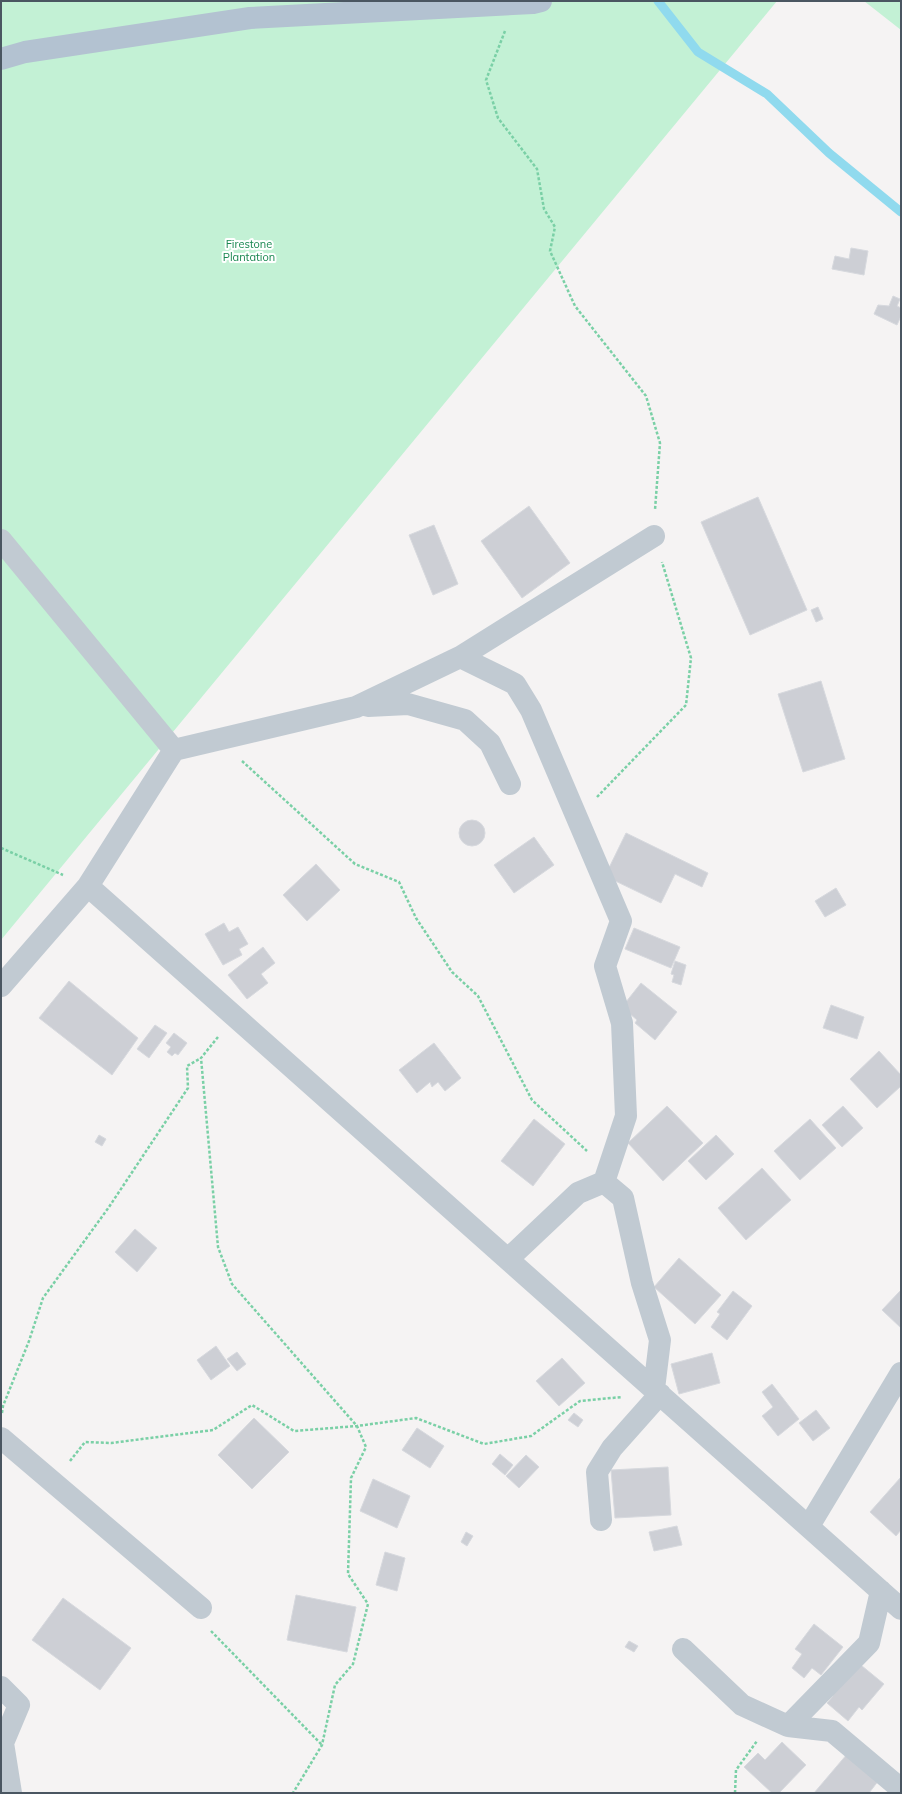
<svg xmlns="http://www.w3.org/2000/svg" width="902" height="1794" viewBox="0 0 902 1794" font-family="Mulish,sans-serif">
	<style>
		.green { fill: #c3f1d5 }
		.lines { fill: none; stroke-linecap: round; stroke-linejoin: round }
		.stream { stroke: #90daee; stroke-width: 9 }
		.building { fill: #cdcfd5; stroke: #d7d9de }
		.path { stroke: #7ad0a6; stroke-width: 2.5; stroke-dasharray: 3 2; stroke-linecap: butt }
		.street { stroke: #c1cad2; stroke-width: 22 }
		.primary { stroke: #b3c2d1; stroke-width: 22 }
		.labels { text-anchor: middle; stroke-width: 4; stroke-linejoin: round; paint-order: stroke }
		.park-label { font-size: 11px; fill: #17864f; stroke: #fff }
	</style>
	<rect width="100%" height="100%" fill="#f5f3f3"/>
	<path class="green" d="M 1,1 L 777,1 L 1,940 Z
		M 864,1 L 901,1 L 901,30 Z"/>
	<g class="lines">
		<path class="stream" d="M 658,1 L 698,52 L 767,94 L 829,153 L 901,212"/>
	</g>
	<path class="building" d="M 851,248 L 868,251 L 864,275 L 832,269 L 835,256 L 849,259 Z
		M 893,296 L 900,299 L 897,306 L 901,308 L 901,316 L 897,325 L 874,314 L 878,305 L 889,306 Z
		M 758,497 L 807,610 L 750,635 L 701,522 Z
		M 529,506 L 570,563 L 522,598 L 481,541 Z
		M 434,525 L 458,584 L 433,595 L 409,535 Z
		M 818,607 L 823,619 L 816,622 L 811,610 Z
		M 821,681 L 845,759 L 803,772 L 778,694 Z
		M459 833a13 13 0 1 1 26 0a13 13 0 1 1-26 0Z
		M 626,833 L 708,873 L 702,887 L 675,874 L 661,903 L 605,876 Z
		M 534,837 L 554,865 L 514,893 L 494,865 Z
		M 316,864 L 340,890 L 307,921 L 283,895 Z
		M 836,888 L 846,905 L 825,917 L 815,901 Z
		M 224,923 L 229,932 L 238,927 L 248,944 L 239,949 L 242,955 L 223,965 L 205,934 Z
		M 634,928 L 680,947 L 671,968 L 625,949 Z
		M 263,947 L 275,963 L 261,974 L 268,983 L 247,999 L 228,975 Z
		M 675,961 L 686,965 L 681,985 L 672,982 L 674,975 L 671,974 Z
		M 69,981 L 138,1038 L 112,1075 L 39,1018 Z
		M 641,983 L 677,1012 L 655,1040 L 635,1023 L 637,1020 L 622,1007 Z
		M 831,1005 L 864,1017 L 857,1039 L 823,1028 Z
		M 155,1025 L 167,1033 L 149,1058 L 137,1049 Z
		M 174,1033 L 187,1043 L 178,1055 L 175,1053 L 172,1056 L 167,1052 L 171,1047 L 166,1043 Z
		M 434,1043 L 461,1078 L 445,1091 L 438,1082 L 432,1087 L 430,1082 L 417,1093 L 399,1070 Z
		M 879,1051 L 901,1075 L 901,1086 L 877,1108 L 850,1079 Z
		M 667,1106 L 703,1143 L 663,1181 L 628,1143 Z
		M 843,1106 L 863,1128 L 842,1147 L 822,1125 Z
		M 534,1119 L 565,1144 L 533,1186 L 501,1161 Z
		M 810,1119 L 836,1148 L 800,1180 L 774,1151 Z
		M 99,1135 L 106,1139 L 102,1146 L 95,1142 Z
		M 716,1135 L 734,1154 L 706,1180 L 688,1161 Z
		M 762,1168 L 791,1200 L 746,1240 L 718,1208 Z
		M 135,1229 L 157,1248 L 137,1272 L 115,1252 Z
		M 679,1258 L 721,1295 L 695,1324 L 654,1287 Z
		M 733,1291 L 752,1306 L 727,1340 L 711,1327 L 720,1314 L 717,1312 Z
		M 900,1291 L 901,1292 L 901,1328 L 882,1310 Z
		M 216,1346 L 230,1366 L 211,1380 L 197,1360 Z
		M 237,1352 L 246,1364 L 237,1371 L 227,1359 Z
		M 712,1353 L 720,1383 L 679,1394 L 671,1364 Z
		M 562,1358 L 585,1383 L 559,1406 L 536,1381 Z
		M 772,1384 L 799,1419 L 778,1436 L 762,1416 L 773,1407 L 762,1392 Z
		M 816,1410 L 830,1428 L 813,1441 L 799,1423 Z
		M 574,1413 L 583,1420 L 578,1427 L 568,1420 Z
		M 254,1418 L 289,1452 L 252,1489 L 218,1455 Z
		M 417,1428 L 444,1446 L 430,1468 L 402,1450 Z
		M 500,1454 L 513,1465 L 505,1475 L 492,1464 Z
		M 526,1455 L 539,1467 L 519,1488 L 506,1476 Z
		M 668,1467 L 671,1515 L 615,1518 L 611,1470 Z
		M 901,1477 L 901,1530 L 896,1536 L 870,1512 Z
		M 373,1479 L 410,1496 L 397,1528 L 360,1511 Z
		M 677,1526 L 682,1545 L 654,1551 L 649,1532 Z
		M 466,1532 L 473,1536 L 467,1546 L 461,1542 Z
		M 385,1552 L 405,1558 L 397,1591 L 376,1585 Z
		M 296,1595 L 356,1607 L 347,1652 L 287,1640 Z
		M 63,1598 L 131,1648 L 100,1690 L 32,1640 Z
		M 814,1624 L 843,1647 L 821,1675 L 812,1668 L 804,1678 L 792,1668 L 802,1654 L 795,1649 Z
		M 629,1641 L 638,1646 L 634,1652 L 625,1647 Z
		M 856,1661 L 884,1684 L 862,1710 L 859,1707 L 848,1721 L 827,1703 L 833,1696 L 830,1692 Z
		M 782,1742 L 806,1765 L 779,1793 L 772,1793 L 744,1767 L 758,1753 L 765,1760 Z
		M 848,1753 L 879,1780 L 869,1793 L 814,1793 Z"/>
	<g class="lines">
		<path class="path" d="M 505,31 L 486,80 L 498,118 L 537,169 L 544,209 L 555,227 L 550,251 L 575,306 L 646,396 L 660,443 L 655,510
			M 242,761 L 355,864 L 399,882 L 416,918 L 452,972 L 478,996 L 532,1100 L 587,1151
			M 597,797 L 686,705 L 691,658 L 662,562
			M 1,848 L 63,875
			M 218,1037 L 201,1058 L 218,1247 L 232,1284 L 357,1426 L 366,1447 L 351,1478 L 348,1574 L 368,1604 L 353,1664 L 335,1685 L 322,1745 L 293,1793
			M 2,1413 L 3,1406 L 29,1341 L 43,1298 L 109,1207 L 188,1088 L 187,1066 L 201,1058
			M 70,1461 L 85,1442 L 111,1443 L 213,1430 L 252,1405 L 294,1431 L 357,1426 L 416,1418 L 484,1444 L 531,1436 L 580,1401 L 622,1397
			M 211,1631 L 322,1745
			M 735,1793 L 736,1770 L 757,1741"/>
		<path class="street" d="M 1,540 L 174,750
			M 460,657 L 515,684 L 531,710 L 621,921 L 605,966 L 622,1023 L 626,1116 L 604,1182
			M 368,706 L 408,704 L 465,720 L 490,743 L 510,784
			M 88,886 L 901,1609
			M 1,986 L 88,886 L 174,750 L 356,707 L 460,657 L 654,536
			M 508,1259 L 578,1193 L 604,1182 L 623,1198 L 642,1283 L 660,1340 L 654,1389
			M 1,1438 L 201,1608
			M 601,1520 L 597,1472 L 612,1448 L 660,1394
			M 809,1526 L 901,1373
			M 683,1649 L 742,1705 L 788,1726 L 832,1731 L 901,1789
			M 1,1687 L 19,1705 L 3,1743 L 11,1793
			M 788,1726 L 869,1643 L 881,1591"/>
		<path class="primary" d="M 1,59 L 25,52 L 250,18 L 533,3 L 541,1"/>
	</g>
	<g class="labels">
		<g class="park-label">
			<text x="249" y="248">Firestone<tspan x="249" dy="13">Plantation</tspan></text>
		</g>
	</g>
	<rect width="902" height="1794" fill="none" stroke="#4a5661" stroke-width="4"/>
</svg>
